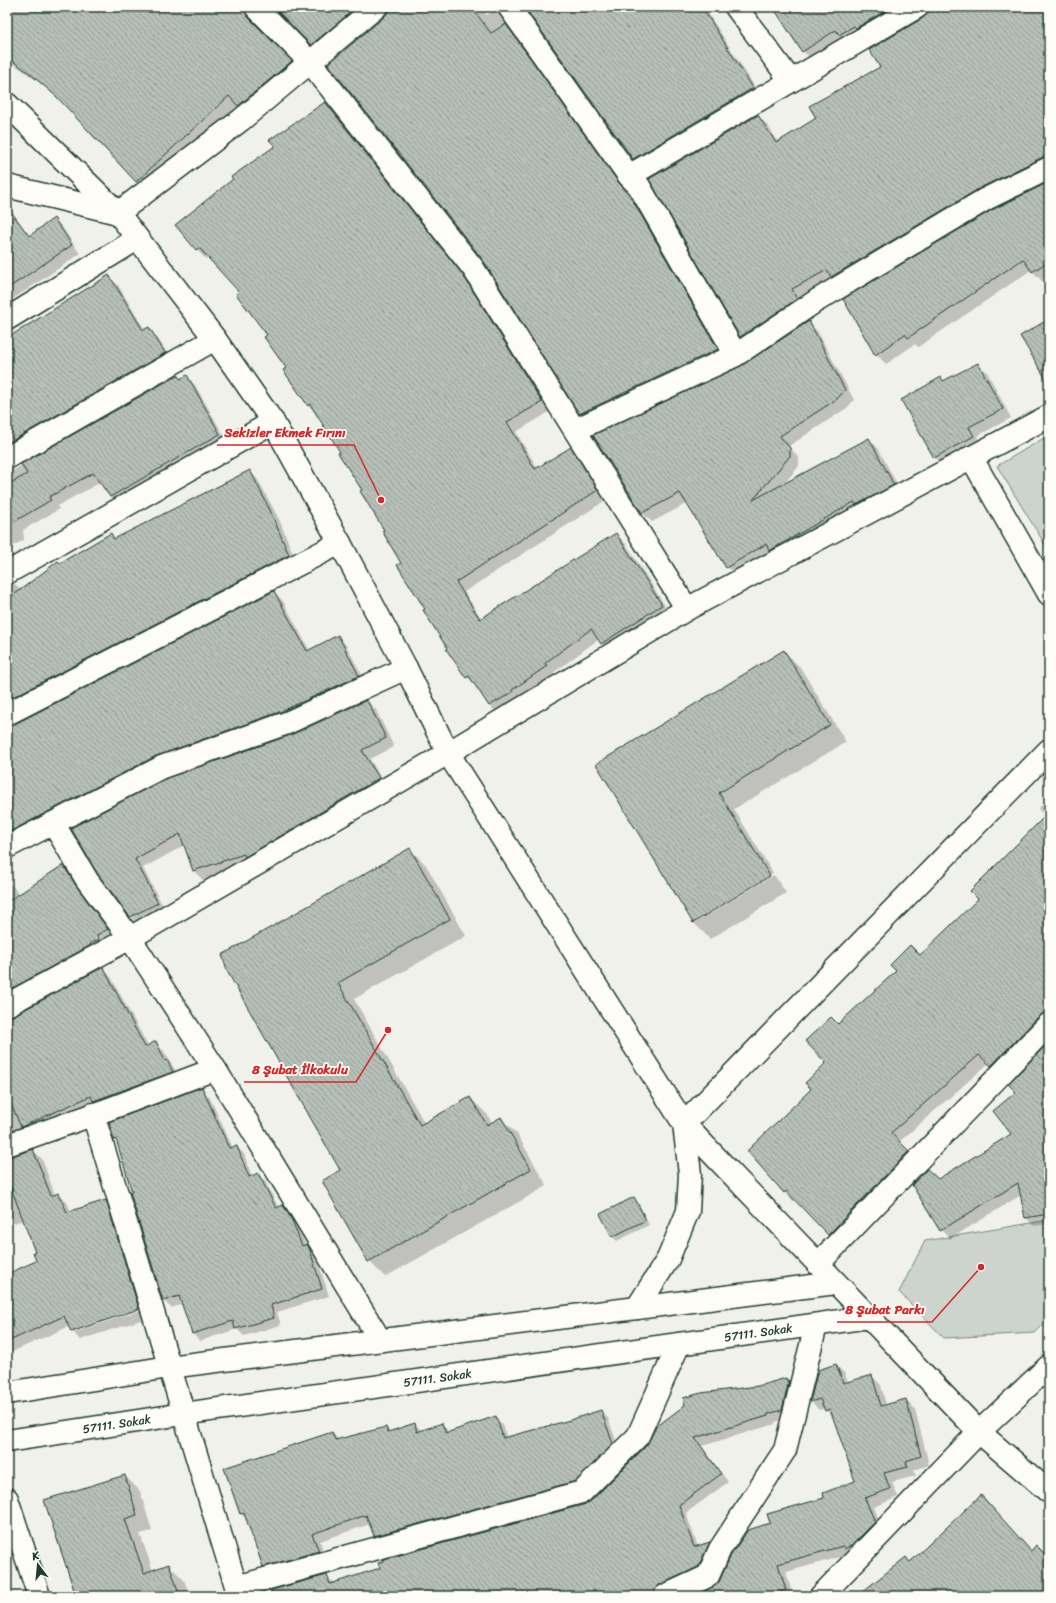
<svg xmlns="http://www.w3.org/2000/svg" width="1056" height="1603" viewBox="0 0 1056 1603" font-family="Sriracha,sans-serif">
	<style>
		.green { fill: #cdd3cd; stroke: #768880 }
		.shadow { fill: #0003; fill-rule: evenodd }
		.building { fill: url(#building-back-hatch); stroke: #1f3d34 }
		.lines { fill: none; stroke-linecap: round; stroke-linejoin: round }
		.street-casing { stroke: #1f3d34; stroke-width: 25 }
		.secondary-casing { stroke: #1f3d34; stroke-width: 25 }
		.street { stroke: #fdfcf7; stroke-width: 22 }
		.secondary { stroke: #fdfcf7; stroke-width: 22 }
		.labels { text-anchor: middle; stroke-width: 3.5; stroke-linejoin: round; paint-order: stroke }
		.street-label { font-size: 12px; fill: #1f3d34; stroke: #fdfcf7 }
		.leader { fill: none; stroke: #d62828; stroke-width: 1.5 }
		.callout-dot { fill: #d62828; stroke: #fdfcf7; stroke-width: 1.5 }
		.callout-label { font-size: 13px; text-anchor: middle; font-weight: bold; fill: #d62828; stroke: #fdfcf7; stroke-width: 3.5; stroke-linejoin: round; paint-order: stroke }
	</style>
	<defs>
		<pattern id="building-back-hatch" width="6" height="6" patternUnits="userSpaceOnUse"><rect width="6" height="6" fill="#b6bfb8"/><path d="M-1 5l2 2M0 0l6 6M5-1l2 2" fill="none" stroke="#939c96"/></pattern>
	</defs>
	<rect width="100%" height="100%" fill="#f0f1eb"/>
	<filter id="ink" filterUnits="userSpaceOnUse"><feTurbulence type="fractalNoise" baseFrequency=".025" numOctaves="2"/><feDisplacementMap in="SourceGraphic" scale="8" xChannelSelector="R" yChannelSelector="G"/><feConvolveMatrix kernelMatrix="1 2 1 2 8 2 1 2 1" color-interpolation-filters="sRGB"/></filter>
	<g filter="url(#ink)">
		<path class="green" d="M 1049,435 L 1049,551 L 997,466 Z
			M 1049,1220 L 1049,1319 L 1035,1333 L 944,1338 L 899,1292 L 925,1241 Z"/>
		<path class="shadow" d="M 7,7 L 262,7 L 255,16 L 255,23 L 258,28 L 302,73 L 148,193 L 64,104 L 40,83 L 7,59 Z
			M 273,7 L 383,7 L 323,56 Z
			M 389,7 L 480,7 L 487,15 L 497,8 L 508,20 L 510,27 L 630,196 L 640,206 L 729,361 L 592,425 L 580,414 L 484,260 L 385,17 L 389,11 Z
			M 526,7 L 711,7 L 706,10 L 762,98 L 643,169 L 633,159 Z
			M 774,7 L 918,7 L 813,61 L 803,51 Z
			M 930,7 L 1049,7 L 1049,168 L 751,346 L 741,337 L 650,179 L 758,116 L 768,126 L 779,143 L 817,118 L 882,67 L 929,13 Z
			M 325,103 L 335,112 L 472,286 L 551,411 L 516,432 L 538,469 L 570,448 L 580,458 L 606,500 L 464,592 L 482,619 L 616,534 L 626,544 L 671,615 L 611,653 L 599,639 L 553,673 L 555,676 L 499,715 L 490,706 L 477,686 L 467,677 L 426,609 L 363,490 L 318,415 L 308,405 L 268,335 L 240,292 L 209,257 L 206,259 L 197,250 L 176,225 L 277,146 Z
			M 1049,183 L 1049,277 L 1042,281 L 1031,270 L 918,347 L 915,344 L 886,364 L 876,354 Z
			M 14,217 L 30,236 L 54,220 L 63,228 L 80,254 L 7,303 L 7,222 Z
			M 109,277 L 118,285 L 145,330 L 149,328 L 157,337 L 173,362 L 7,458 L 7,339 Z
			M 808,322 L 818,332 L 854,400 L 847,408 L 789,446 L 799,458 L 799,466 L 783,485 L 869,439 L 878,448 L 902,494 L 737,577 L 727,567 L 688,503 L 652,522 L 642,513 L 742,367 Z
			M 978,364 L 987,372 L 1011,418 L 977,436 L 982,444 L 943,466 L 935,458 L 904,403 Z
			M 178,376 L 181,380 L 187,377 L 195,385 L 228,443 L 120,506 L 111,497 L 101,482 L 57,506 L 59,509 L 23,530 L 24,540 L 7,549 L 7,471 L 14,470 Z
			M 1049,465 L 1049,480 L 1043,467 Z
			M 250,471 L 258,480 L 279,519 L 297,564 L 7,714 L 7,586 L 15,584 L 21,590 L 111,534 L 116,539 Z
			M 274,592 L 283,601 L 310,651 L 338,636 L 346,645 L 367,685 L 7,847 L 7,727 L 13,726 Z
			M 784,651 L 800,667 L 846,742 L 734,809 L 773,873 L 697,920 L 697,922 L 774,875 L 786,893 L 710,939 L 694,923 L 597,764 Z
			M 367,701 L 376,710 L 394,747 L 370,759 L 387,788 L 252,863 L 203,880 L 194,871 L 185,845 L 143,868 L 166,912 L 140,926 L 131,917 L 98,872 L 292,736 Z
			M 1049,798 L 1049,1023 L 1000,1074 L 989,1063 L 899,1142 L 917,1160 L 838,1243 L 795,1199 L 793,1201 L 784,1192 L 812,1089 L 828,1063 L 838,1025 L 920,956 L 980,899 L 1046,817 L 1038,809 Z
			M 410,849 L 426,865 L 466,936 L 354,999 L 425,1124 L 470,1098 L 487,1114 L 492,1123 L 501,1118 L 517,1134 L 547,1186 L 385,1277 L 369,1261 L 342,1171 L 228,971 Z
			M 63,866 L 72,875 L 85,897 L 116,938 L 7,1005 L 7,878 L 19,895 Z
			M 103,968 L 111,977 L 148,1046 L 155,1043 L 164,1051 L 181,1080 L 7,1145 L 7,1018 L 13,1017 Z
			M 1049,1043 L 1049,1224 L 1034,1226 L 1026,1218 L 1021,1195 L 950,1239 L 941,1230 L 938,1181 L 1013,1134 L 1017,1092 Z
			M 201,1089 L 209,1096 L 233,1148 L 237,1147 L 244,1154 L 252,1177 L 258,1174 L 265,1181 L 279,1208 L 283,1206 L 290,1213 L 299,1228 L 306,1245 L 314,1253 L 317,1258 L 329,1296 L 277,1312 L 281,1325 L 244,1336 L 237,1329 L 200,1341 L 193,1334 L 183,1304 L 171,1308 L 164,1301 L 118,1142 L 115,1139 ZM 239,1154 L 241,1154 L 251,1182 L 249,1182 Z
			M 33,1150 L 42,1159 L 55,1195 L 58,1194 L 67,1202 L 71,1212 L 106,1201 L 114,1210 L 147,1318 L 80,1340 L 72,1331 L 70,1326 L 7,1354 L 7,1275 L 38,1262 L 24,1220 L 7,1225 L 7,1158 ZM 144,1307 L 144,1309 L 75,1332 L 75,1330 Z
			M 634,1198 L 638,1202 L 649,1225 L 617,1241 L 613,1237 L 602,1214 Z
			M 836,1365 L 845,1374 L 848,1383 L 872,1376 L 881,1385 L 886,1405 L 906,1400 L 915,1409 L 929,1465 L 914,1470 L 916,1476 L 892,1482 L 898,1497 L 874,1507 L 883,1531 L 851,1554 L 786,1572 L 793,1596 L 697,1596 L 714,1588 L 771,1524 L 826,1499 L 857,1482 L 834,1420 L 825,1408 L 819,1410 L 811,1401 Z
			M 786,1379 L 797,1389 L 790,1417 L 775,1422 L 775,1424 L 702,1446 L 728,1482 L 686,1513 L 698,1547 L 710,1543 L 717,1550 L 706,1574 L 667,1593 L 660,1585 L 613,1480 L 758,1387 Z
			M 601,1411 L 608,1418 L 620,1452 L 592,1480 L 383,1543 L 375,1536 L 370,1524 L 320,1541 L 326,1559 L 272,1574 L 264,1566 L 249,1522 L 241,1514 L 332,1433 L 339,1440 L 386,1428 L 391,1432 L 415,1424 L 422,1431 L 442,1424 L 450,1433 L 495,1418 L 503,1425 L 507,1438 L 570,1421 Z
			M 125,1476 L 140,1491 L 152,1531 L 140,1534 L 153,1571 L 169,1565 L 184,1580 L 190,1596 L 78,1596 Z
			M 327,1576 L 335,1584 L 621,1596 L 274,1596 Z
			M 7,1587 L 10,1596 L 7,1596 Z"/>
		<path class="building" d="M 7,7 L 244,7 L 247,16 L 292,61 L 238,106 L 229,96 L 136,182 L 56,96 L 28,72 L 7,57 Z
			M 274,7 L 357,7 L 311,45 Z
			M 388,7 L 471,7 L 491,33 L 506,24 L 619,183 L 629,194 L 718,349 L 579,414 L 483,260 L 328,64 L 384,17 L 388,12 Z
			M 534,7 L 702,7 L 753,88 L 633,159 L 527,11 Z
			M 773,7 L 892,7 L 856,28 L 854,26 L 839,35 L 836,30 L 802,52 Z
			M 929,7 L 1049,7 L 1049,156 L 1043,157 L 980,188 L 831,277 L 827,270 L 792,289 L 797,299 L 740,337 L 649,179 L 758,115 L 776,143 L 816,118 L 809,106 L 880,67 L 869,50 L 923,18 L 928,13 Z
			M 325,102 L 463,275 L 542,402 L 507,422 L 535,469 L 571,447 L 598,490 L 456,582 L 480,619 L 616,533 L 662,605 L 601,644 L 591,629 L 545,663 L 547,666 L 512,690 L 513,692 L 489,706 L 469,676 L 466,678 L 446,649 L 447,648 L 423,610 L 425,609 L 397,565 L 401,563 L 382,531 L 384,530 L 360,491 L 362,490 L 338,453 L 340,452 L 310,404 L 308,406 L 283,370 L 286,368 L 264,337 L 267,335 L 236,294 L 239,292 L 199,248 L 196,250 L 175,225 L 233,179 L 231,177 L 275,146 L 269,140 Z
			M 1049,182 L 1049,261 L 1032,272 L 1023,259 L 908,338 L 905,334 L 875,355 L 843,299 L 992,210 Z
			M 7,206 L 29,236 L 54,218 L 72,245 L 7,289 Z
			M 109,275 L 143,330 L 149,327 L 165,353 L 8,443 L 7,441 L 7,338 Z
			M 1049,319 L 1049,384 L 1020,336 Z
			M 809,321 L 845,390 L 837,399 L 780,436 L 790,448 L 790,456 L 753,500 L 869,438 L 894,485 L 856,505 L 854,502 L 769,551 L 766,544 L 726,568 L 680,493 L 642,513 L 593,435 L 741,366 Z
			M 978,363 L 1003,409 L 969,427 L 974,436 L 934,458 L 901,400 L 941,377 L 943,381 Z
			M 178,375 L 180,379 L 187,375 L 220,434 L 110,497 L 93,473 L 49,497 L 51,500 L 7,526 L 7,485 L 27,474 L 21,464 Z
			M 250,470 L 270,510 L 289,555 L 7,700 L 7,600 L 58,561 L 60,563 L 111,533 L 114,539 Z
			M 274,591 L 307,651 L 338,635 L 359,676 L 282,711 L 156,756 L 7,833 L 7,726 L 13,725 Z
			M 784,650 L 830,725 L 719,793 L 770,876 L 693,923 L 596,764 Z
			M 367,700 L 386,738 L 362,750 L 379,778 L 245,857 L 244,854 L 193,871 L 180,834 L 135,859 L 158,903 L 130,917 L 97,873 L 71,828 L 167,778 L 291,735 Z
			M 1049,812 L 1049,1012 L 1040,1015 L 991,1066 L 979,1055 L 891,1133 L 909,1151 L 828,1235 L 786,1191 L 784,1193 L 747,1151 L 811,1089 L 805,1083 L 826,1063 L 805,1041 L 831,1017 L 838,1024 L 896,971 L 890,965 L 910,945 L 920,955 L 978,899 L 970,891 Z
			M 410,848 L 450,919 L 338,983 L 420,1125 L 470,1097 L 487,1125 L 501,1117 L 531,1169 L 368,1262 L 322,1181 L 340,1170 L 227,971 L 222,955 Z
			M 63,865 L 77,887 L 108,929 L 97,935 L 99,940 L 90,943 L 91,945 L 7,991 L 7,902 Z
			M 103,967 L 145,1047 L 156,1041 L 165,1061 L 167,1060 L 173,1072 L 93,1101 L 91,1096 L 21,1127 L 7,1095 L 7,1017 L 13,1016 Z
			M 1049,1042 L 1049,1214 L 1025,1218 L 1018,1183 L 940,1231 L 912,1185 L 927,1169 L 938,1179 L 1011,1134 L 993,1111 L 1016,1092 L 1008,1084 Z
			M 202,1087 L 229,1148 L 237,1146 L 249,1177 L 258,1173 L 276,1208 L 283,1205 L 292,1220 L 302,1246 L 307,1244 L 310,1250 L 322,1289 L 271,1305 L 274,1318 L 235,1329 L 233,1321 L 192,1334 L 179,1296 L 163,1301 L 130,1192 L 132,1192 L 116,1139 L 114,1140 L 109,1122 Z
			M 33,1149 L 51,1196 L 58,1193 L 67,1212 L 106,1200 L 139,1309 L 71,1332 L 64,1316 L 7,1342 L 7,1274 L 36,1261 L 33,1252 L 35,1252 L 7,1177 L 7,1158 Z
			M 634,1197 L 646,1220 L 612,1237 L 600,1214 Z
			M 836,1364 L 843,1383 L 872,1375 L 881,1406 L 906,1399 L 921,1456 L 906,1461 L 908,1467 L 884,1473 L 890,1489 L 865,1498 L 875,1522 L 851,1546 L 844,1549 L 843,1546 L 778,1564 L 786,1590 L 769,1596 L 695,1596 L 713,1587 L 719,1582 L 731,1555 L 748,1530 L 770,1523 L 767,1514 L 824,1498 L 823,1493 L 855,1481 L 830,1409 L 825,1411 L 820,1399 L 810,1402 L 818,1370 Z
			M 786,1378 L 787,1381 L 789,1380 L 782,1410 L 768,1414 L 768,1416 L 695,1438 L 721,1474 L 679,1505 L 694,1547 L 710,1542 L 698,1567 L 659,1585 L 655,1589 L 653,1596 L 273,1596 L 271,1590 L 327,1575 L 330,1584 L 380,1568 L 378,1563 L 383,1561 L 382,1560 L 586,1504 L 591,1501 L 647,1445 L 656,1427 L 685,1405 L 683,1398 L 701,1393 L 758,1386 Z
			M 601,1410 L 613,1444 L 576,1481 L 374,1536 L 366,1515 L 312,1534 L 319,1551 L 263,1567 L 244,1513 L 240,1514 L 224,1468 L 332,1432 L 335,1440 L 386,1427 L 388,1432 L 415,1423 L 417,1432 L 442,1423 L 446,1433 L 496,1416 L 503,1438 L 570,1420 Z
			M 125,1475 L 137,1515 L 125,1519 L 144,1573 L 169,1564 L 180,1596 L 76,1596 L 44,1500 Z
			M 981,1495 L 1031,1551 L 1036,1545 L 1049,1558 L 1049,1596 L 857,1596 L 906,1557 L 910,1562 Z"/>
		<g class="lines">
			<defs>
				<path id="street" d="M 256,7 L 310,62 L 473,268 L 687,609
					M 509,7 L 629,176 L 639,186 L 736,355
					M 736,7 L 791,81
					M 629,176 L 917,7
					M 118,213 L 241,120 L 376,7
					M 7,319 L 137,239
					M 575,430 L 736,355 L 816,301 L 986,199 L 1049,168
					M 971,457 L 1049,594
					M 7,458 L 215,339
					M 7,573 L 273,422
					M 7,714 L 340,543
					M 53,823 L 87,880 L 130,938 L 215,1069 L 380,1340
					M 7,847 L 162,767 L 287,723 L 406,668
					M 7,1005 L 130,938 L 448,753
					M 93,1114 L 239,1596
					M 684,1124 L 1049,750
					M 7,1145 L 109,1109 L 215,1069
					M 818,1264 L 1049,1024
					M 7,1499 L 39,1596
					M 236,1587 L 582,1492 L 638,1436 L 679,1344
					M 665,1596 L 708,1576 L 720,1549 L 785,1450 L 816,1325"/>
				<g id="secondary">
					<path d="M 7,104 L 118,213 L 215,339 L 273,422 L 340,543 L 406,668 L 448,753 L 684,1124 L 979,1432 L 1049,1492"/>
					<path d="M 7,186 L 118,213"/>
					<path d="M 448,753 L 687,609 L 1049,416"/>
					<path d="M 637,1308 L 668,1259 L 688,1211 L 690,1174 L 684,1124"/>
					<path d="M 7,1393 L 169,1367 L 836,1283"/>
					<path id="s1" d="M 7,1441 L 183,1414 L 869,1317"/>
					<path d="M 821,1596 L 979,1432 L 1049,1366"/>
				</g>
			</defs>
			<use href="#street" class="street-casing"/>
			<use href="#secondary" class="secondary-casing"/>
			<use href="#street" class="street"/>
			<use href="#secondary" class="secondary"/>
		</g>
	</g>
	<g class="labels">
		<g class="street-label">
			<text dy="4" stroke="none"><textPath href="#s1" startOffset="759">57111. Sokak</textPath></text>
			<text dy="4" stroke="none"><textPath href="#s1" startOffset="435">57111. Sokak</textPath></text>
			<text dy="4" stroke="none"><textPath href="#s1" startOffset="111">57111. Sokak</textPath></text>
		</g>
	</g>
	<path class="leader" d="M381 500L354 445H217M388 1030L356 1082H244M981 1267L932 1322H837"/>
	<g class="callout-dot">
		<circle cx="381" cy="500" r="4"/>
		<circle cx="388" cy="1030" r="4"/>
		<circle cx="981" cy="1267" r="4"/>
	</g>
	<g class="callout-label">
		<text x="285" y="437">Sekizler Ekmek Fırını</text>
		<text x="300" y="1074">8 Şubat İlkokulu</text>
		<text x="885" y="1314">8 Şubat Parkı</text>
	</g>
	<rect width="1056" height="1603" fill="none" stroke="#fdfcf7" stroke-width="24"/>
	<rect x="12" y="12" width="1032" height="1579" fill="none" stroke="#1f3d34" stroke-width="1.5" filter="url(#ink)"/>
	<g transform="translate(38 1565) rotate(344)" stroke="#fdfcf7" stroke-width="3" paint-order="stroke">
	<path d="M0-3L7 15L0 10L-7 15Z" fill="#1f3d34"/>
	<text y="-6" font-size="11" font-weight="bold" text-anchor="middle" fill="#1f3d34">K</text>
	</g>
</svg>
